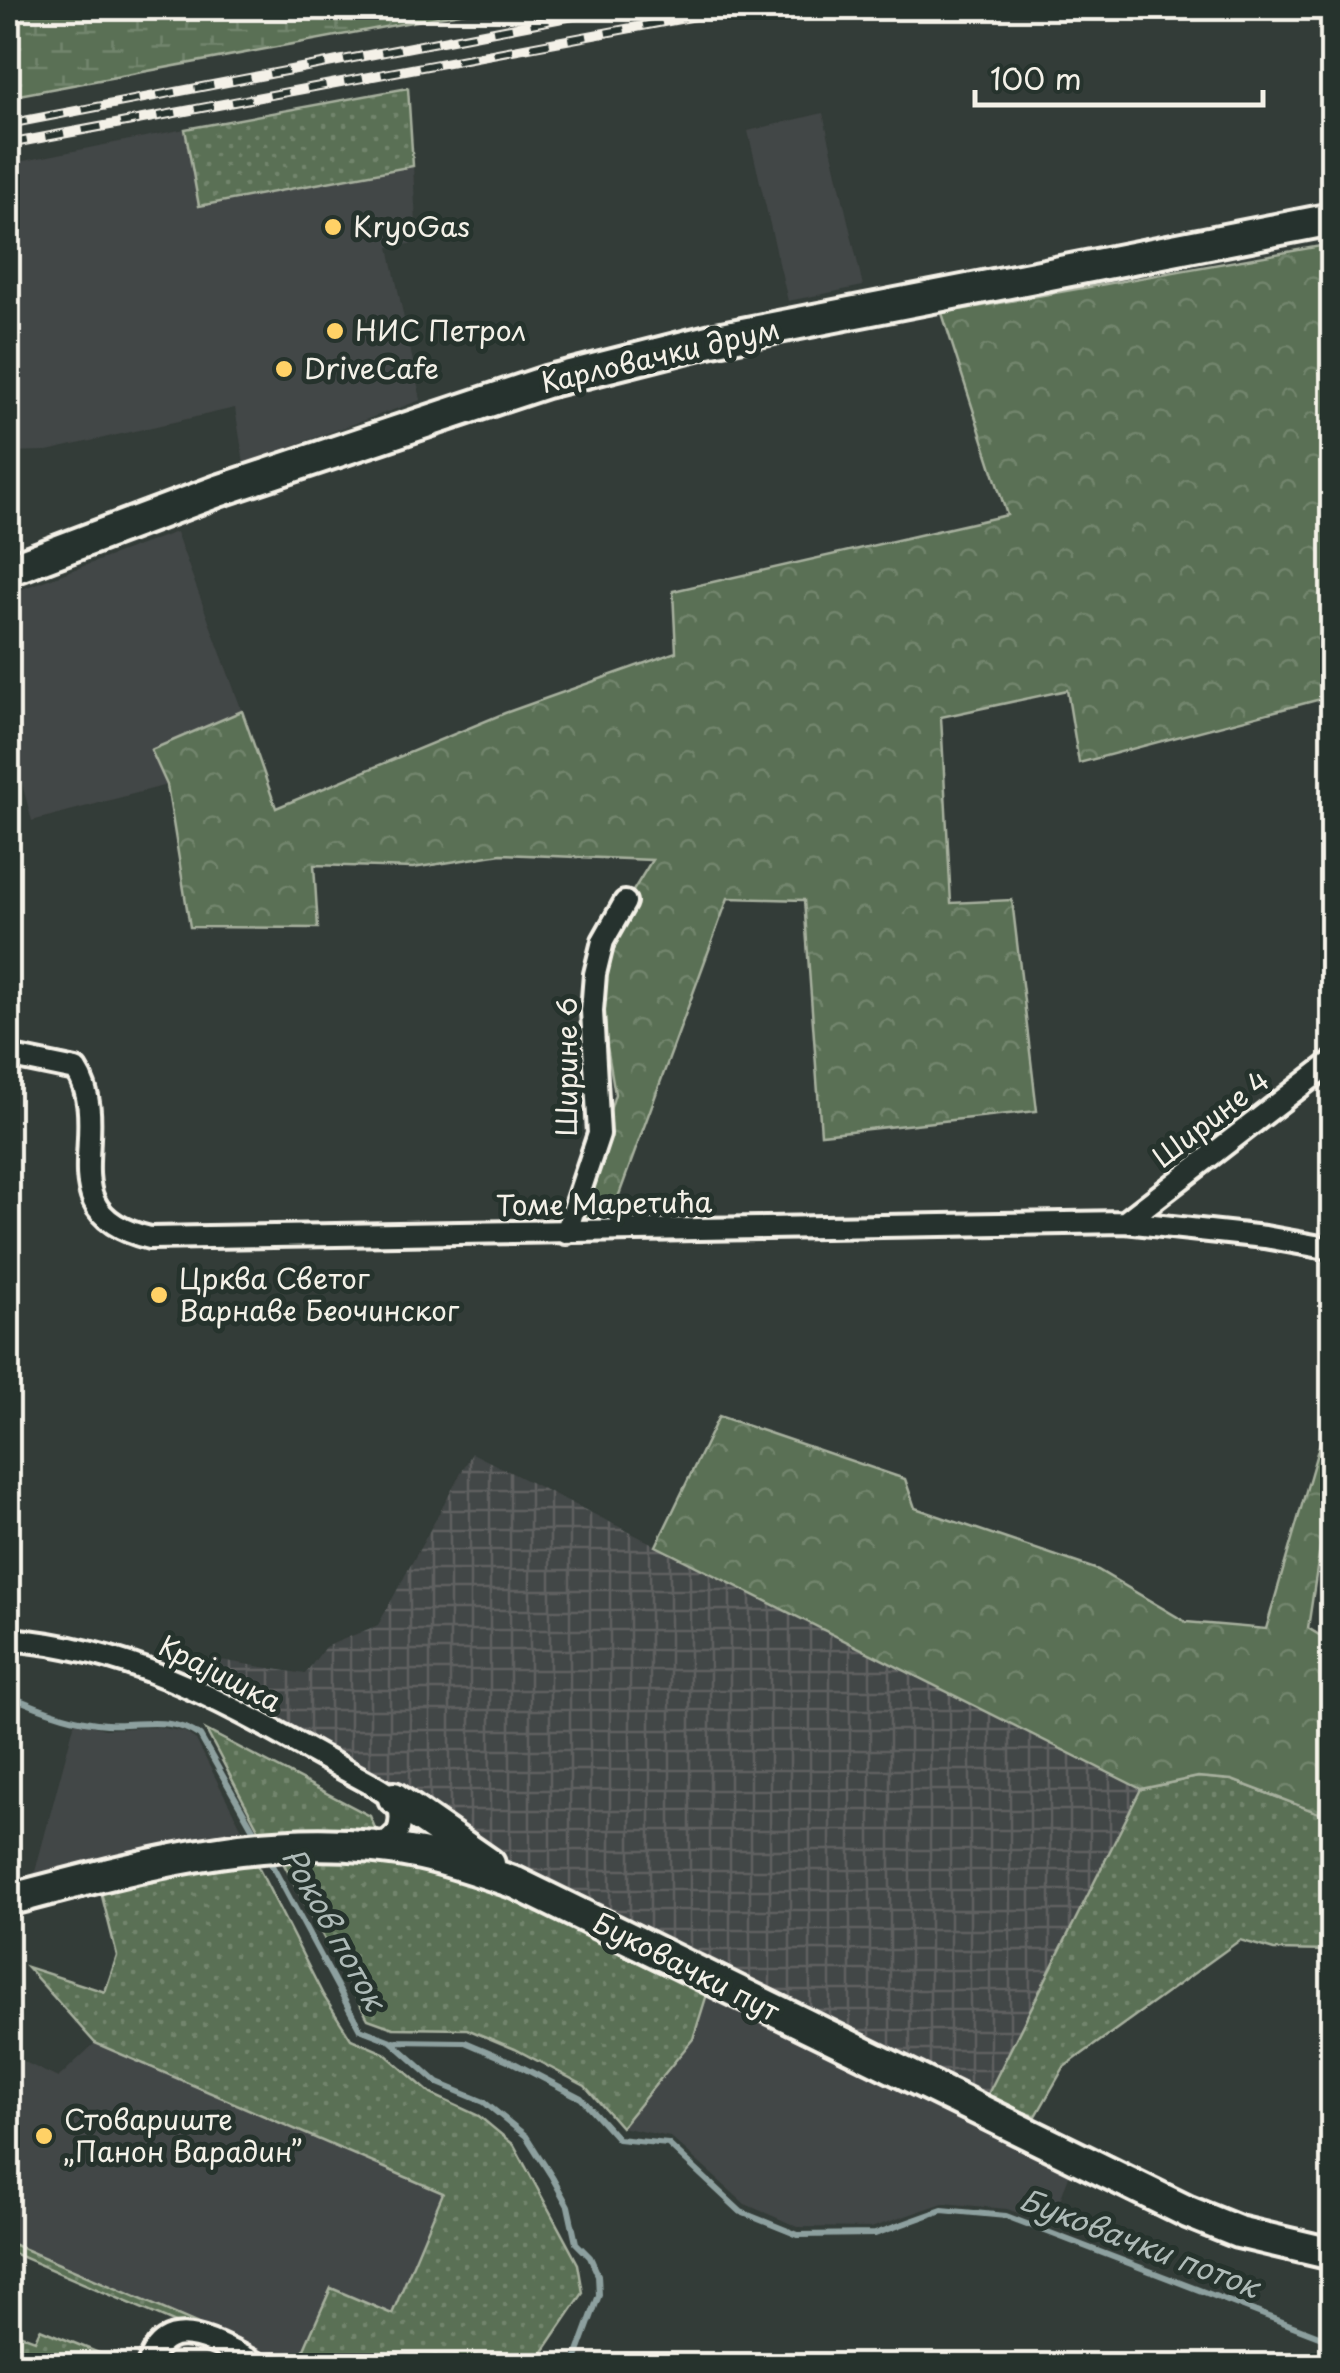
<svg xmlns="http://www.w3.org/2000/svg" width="1340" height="2373" viewBox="0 0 1340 2373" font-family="'Playpen Sans',sans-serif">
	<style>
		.built { fill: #424646 }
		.industrial { fill: url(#industrial-grid) }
		.grass { fill: url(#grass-dots); stroke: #a7b09e; stroke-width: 2.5 }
		.forest { fill: url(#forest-crowns); stroke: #a7b09e; stroke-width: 2.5 }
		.wetland { fill: url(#wetland-marsh); stroke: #a7b09e; stroke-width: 2.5 }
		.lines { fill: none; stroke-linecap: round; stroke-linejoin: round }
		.stream { stroke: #8da09f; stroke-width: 6 }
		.street-casing { stroke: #f4f1e8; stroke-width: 28 }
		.secondary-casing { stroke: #f4f1e8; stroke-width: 38 }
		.street { stroke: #26332d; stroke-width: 20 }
		.secondary { stroke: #26332d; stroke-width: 30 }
		.rail-casing { stroke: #f4f1e8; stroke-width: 10 }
		.rail { stroke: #26332d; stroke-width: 6; stroke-dasharray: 19; stroke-linecap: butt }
		.poi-dot { fill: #ffd166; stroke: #26332d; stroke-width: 4 }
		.labels { text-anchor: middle; stroke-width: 10; stroke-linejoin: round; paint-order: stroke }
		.poi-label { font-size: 28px; fill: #f4f1e8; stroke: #26332d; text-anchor: start }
		.street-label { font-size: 28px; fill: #f4f1e8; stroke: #26332d }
		.water-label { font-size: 30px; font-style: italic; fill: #afbbb8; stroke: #26332d }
	</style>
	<defs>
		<pattern id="industrial-grid" width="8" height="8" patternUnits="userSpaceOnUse" patternTransform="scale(2.5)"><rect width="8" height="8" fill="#424646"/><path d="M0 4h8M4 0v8" fill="none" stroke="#5e6161"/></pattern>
		<pattern id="grass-dots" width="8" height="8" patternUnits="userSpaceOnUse" patternTransform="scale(2.5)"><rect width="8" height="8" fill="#5a7054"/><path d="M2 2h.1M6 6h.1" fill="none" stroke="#72856d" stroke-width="1.8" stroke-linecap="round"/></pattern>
		<pattern id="forest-crowns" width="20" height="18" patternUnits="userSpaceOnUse" patternTransform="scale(2.5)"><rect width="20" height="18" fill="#5a7054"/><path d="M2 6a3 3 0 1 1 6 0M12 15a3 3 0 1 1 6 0" fill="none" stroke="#72856d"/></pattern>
		<pattern id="wetland-marsh" width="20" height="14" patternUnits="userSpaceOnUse" patternTransform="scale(2.5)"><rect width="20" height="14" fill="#5a7054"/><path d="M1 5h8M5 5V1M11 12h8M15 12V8" fill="none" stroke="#72856d"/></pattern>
	</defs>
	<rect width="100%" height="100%" fill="#333c38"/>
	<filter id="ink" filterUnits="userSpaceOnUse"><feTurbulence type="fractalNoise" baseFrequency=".01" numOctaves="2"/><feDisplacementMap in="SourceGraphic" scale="20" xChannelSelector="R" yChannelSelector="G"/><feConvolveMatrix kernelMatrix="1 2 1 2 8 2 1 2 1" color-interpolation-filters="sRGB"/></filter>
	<g filter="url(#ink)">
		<path class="built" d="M 823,113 L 863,286 L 788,301 L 748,131 Z
			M 185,129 L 199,206 L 413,166 L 417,243 L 389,247 L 421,400 L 244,463 L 235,408 L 47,451 L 8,452 L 8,164 Z
			M 176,532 L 242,711 L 151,749 L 167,785 L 32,821 L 8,732 L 8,594 Z
			M 75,1721 L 105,1729 L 158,1727 L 185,1732 L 196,1740 L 244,1833 L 152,1847 L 34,1875 Z
			M 708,1991 L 1071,2170 L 1051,2225 L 1007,2209 L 943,2203 L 871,2228 L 798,2227 L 745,2204 L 670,2137 L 621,2127 L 693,2039 Z
			M 95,2043 L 444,2193 L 392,2314 L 331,2288 L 295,2365 L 8,2242 L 8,2054 L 58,2078 Z"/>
		<path class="industrial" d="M 472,1453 L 1141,1789 L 985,2100 L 600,1911 L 194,1698 L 196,1656 L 305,1674 L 325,1647 L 378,1625 Z"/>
		<path class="grass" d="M 408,88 L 413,166 L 199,206 L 185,129 Z
			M 206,1730 L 370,1816 L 375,1828 L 370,1839 L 262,1836 Z
			M 1198,1777 L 1232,1780 L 1328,1816 L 1332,1798 L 1332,1951 L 1274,1950 L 1240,1940 L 1064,2067 L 1036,2116 L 985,2100 L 1141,1789 Z
			M 302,1856 L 414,1864 L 510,1893 L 708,1991 L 693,2039 L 621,2127 L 585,2086 L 515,2049 L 467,2029 L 393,2028 L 368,2019 L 281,1859 Z
			M 256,1863 L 323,1995 L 351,2039 L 384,2053 L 431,2094 L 479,2116 L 514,2145 L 578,2264 L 583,2293 L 534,2365 L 297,2365 L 331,2288 L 392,2314 L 443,2193 L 95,2043 L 27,1967 L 105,1992 L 117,1956 L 101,1892 L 174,1875 Z
			M 8,2242 L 194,2322 L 178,2324 L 8,2251 Z
			M 40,2329 L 128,2365 L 8,2365 L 8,2330 L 35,2340 Z"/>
		<path class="forest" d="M 1332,244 L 1332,696 L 1079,763 L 1067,690 L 941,717 L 951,903 L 1012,900 L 1037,1111 L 821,1134 L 804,900 L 728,898 L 612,1214 L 576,1221 L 615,1094 L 599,999 L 625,904 L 652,860 L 501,854 L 413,868 L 314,865 L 318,928 L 190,927 L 167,785 L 151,750 L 242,711 L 276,808 L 505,713 L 676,652 L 673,591 L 1007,515 L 942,313 Z
			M 1330,1408 L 1332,1469 L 1308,1628 L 1332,1643 L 1329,1817 L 1232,1780 L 1198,1777 L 1141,1789 L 656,1546 L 719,1416 L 905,1479 L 915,1508 L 1098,1570 L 1186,1622 L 1266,1629 Z"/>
		<path class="wetland" d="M 8,8 L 487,8 L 8,97 Z"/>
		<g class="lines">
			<path class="stream" d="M 8,1695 C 39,1709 73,1722 107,1724 C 142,1726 169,1715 200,1736 L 258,1838
				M 268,1858 L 360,2029 L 391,2041 L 438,2083 L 484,2102 L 526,2136 L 552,2177 L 568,2206 L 576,2243 L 590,2257 L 598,2275 L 599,2295 L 573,2366
				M 391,2041 L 465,2042 L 510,2061 L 581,2098 L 618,2139 L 668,2144 L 741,2212 L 798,2235 L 875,2234 L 942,2210 L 1006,2216 L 1332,2341"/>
			<defs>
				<path id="street" d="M 8,1056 L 76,1070 C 116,1131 43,1213 150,1238 L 1125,1222 L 1265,1237 L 1332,1249
					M 1125,1222 L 1332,1062
					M 566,1233 L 599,1134 L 592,1011 L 595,974 L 603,941 L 625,902
					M 8,1639 C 150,1650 248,1718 371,1784 C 392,1796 407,1805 398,1832 L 380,1849
					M 148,2366 C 165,2307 225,2348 261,2366"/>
				<path id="secondary" d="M 8,570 L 218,491 L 546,382 L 712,340 L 1332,219
					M 394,1798 L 489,1864
					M 8,1900 C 141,1865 282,1825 421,1854 C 453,1861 484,1872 516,1883 L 1188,2212 L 1238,2232 L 1332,2254"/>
			</defs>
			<use href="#street" class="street-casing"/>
			<use href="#secondary" class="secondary-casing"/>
			<use href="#street" class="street"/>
			<use href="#secondary" class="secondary"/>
			<defs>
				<path id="rail" d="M 8,124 L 615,8
					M 8,144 L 739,8"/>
			</defs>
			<use href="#rail" class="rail-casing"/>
			<use href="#rail" class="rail"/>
		</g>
	</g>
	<g class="poi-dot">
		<circle cx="333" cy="227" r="10"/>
		<circle cx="335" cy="331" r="10"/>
		<circle cx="284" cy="369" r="10"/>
		<circle cx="159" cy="1295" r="10"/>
		<circle cx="44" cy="2136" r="10"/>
	</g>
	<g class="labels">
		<g class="poi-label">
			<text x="353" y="237">KryoGas</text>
			<text x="355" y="341">НИС Петрол</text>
			<text x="304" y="379">DriveCafe</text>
			<text x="179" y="1289">Црква Светог<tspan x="179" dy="32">Варнаве Беочинског</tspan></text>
			<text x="64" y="2130">Стовариште<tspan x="64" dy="32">„Панон Варадин”</tspan></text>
		</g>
		<g class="street-label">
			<text transform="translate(660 356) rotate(-13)" y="10">Карловачки друм</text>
			<text transform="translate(567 1067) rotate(-90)" y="10">Ширине 6</text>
			<text transform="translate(1211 1119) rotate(-38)" y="10">Ширине 4</text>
			<text transform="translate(604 1204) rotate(-1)" y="10">Томе Маретића</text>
			<text transform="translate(220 1674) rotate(27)" y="10">Крајишка</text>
			<text transform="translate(686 1967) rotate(27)" y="10">Буковачки пут</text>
		</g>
		<g class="water-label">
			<text transform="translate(333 1929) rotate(61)" y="10">Роков поток</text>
			<text transform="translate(1139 2244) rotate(21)" y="10">Буковачки поток</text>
		</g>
	</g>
	<rect width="1340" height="2373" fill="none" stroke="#26332d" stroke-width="40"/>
	<rect x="20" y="20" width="1300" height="2333" fill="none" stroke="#f4f1e8" stroke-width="4" filter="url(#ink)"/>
	<path d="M975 90v15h288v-15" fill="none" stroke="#f4f1e8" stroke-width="5"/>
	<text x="990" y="90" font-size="30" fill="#f4f1e8" stroke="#26332d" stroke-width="8" paint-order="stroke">100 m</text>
</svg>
